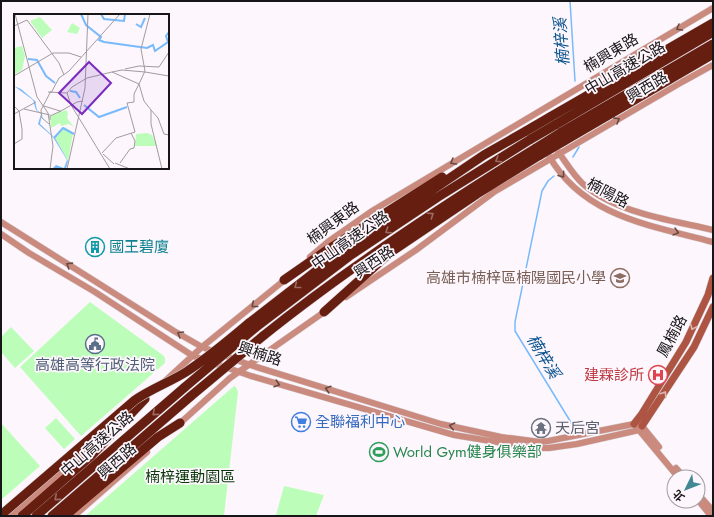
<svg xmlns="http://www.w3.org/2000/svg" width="714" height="517" viewBox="0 0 714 517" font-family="Jost,'Noto Sans TC',sans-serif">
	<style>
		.green { fill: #bcfeb9 }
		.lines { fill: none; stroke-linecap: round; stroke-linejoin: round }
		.stream { stroke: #79bafd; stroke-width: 1.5 }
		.tertiary-casing { stroke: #d8d2d7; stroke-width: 7 }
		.secondary-casing { stroke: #d8d2d7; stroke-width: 8 }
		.motorway-casing { stroke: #d8d2d7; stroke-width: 10 }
		.tertiary { stroke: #ca8b7e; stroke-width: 6 }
		.secondary { stroke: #ad5442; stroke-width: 7 }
		.motorway { stroke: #661e11; stroke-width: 9 }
		.motorway-bridge-casing { stroke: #d8d2d7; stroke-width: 10; stroke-linecap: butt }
		.motorway-bridge { stroke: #661e11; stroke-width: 9 }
		.oneway { stroke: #684a45 }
		.oneway2 { stroke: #9b6a63 }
		.oneway3 { stroke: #ddb5b2 }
		.labels { text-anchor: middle; stroke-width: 3.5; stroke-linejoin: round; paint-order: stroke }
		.street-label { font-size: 15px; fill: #171517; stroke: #fdf6fc }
		.culture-label { font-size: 15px; fill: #0d838f; stroke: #fdf6fc; text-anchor: start }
		.education-label { font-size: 15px; fill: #785e54; stroke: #fdf6fc; text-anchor: end }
		.service-label { font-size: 15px; fill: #4e5e75; stroke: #fdf6fc }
		.health-label { font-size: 15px; fill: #be3a42; stroke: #fdf6fc; text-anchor: end }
		.shop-label { font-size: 15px; fill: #366cbe; stroke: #fdf6fc; text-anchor: start }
		.worship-label { font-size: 15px; fill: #5b616d; stroke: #fdf6fc; text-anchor: start }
		.leisure-label { font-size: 15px; fill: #27864d; stroke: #fdf6fc; text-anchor: start }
		.park-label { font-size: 15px; fill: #0a390c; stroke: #fdf6fc }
		.water-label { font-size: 16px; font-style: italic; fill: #09528e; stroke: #fdf6fc }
		.inset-river { fill: none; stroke: #79bafd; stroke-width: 2 }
		.inset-road { fill: none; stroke: #a19ca0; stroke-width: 1 }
		.view { fill: #7b2cbf; fill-opacity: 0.15; stroke: #7b2cbf; stroke-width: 2 }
		.inset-edge { fill: none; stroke: #171517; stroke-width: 2 }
	</style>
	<rect width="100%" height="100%" fill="#fdf6fc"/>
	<path class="green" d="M 90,302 L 164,356 L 165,359 L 165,363 L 81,436 L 20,367 Z
		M 11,327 L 34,351 L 15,368 L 1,352 L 1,337 Z
		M 234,386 L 236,387 L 238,392 L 224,516 L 85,516 Z
		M 56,418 L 75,439 L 64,449 L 45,428 Z
		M 1,423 L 40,466 L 1,500 Z
		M 284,486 L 324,495 L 316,516 L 276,515 Z"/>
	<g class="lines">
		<path class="stream" d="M 570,1 L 575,81
			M 573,157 L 579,147
			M 554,176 L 548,181 L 542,191 L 515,322 L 515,331 L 575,429"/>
		<defs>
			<path id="tertiary" d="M 557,150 C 565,161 573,175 583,184 C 616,213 671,220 713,230
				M 549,156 C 584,217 650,225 713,242
				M 1,222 L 174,331 L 202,347 L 250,365 L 441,424 L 501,437 L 540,442 L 548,441 L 634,424 L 678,477
				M 1,234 L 29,253 L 95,292 L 193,356 L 251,376 L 454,435 L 533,448 L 549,448 L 577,444 L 639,430
				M 310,257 L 329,241 L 372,211 L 713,8
				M 346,297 L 416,250 L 494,192 L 682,82 L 713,65
				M 164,382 L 202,347 L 287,278
				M 637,420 L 659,447
				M 178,425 L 230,378 L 327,310
				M 676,468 L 684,477
				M 698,494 L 713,511
				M 698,500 L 711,516
				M 11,516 L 114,427
				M 74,516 L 147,452"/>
			<path id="secondary" d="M 634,424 L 641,415 L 686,342 L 708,295 L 713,278
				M 642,426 L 694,347 L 713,307"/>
			<path id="motorway" d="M 550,117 L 713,23
				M 555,125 L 713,32
				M 560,133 L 713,44
				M 564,141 L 713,54
				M 284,280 L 327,250 L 442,177
				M 324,312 L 391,252 L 477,194 L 540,155
				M 249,323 L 329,261 L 367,234 L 484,155 L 526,131
				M 255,328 L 351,255 L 438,197 L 531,139
				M 263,336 C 349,267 442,206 536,148
				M 22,516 L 92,455 L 145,399
				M 36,516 L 185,387
				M 52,516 L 191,396
				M 65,516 L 158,437 L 180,423"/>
		</defs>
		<use href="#tertiary" class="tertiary-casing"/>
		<use href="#secondary" class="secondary-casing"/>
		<use href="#motorway" class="motorway-casing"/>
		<use href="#tertiary" class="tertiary"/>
		<use href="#secondary" class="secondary"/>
		<use href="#motorway" class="motorway"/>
		<defs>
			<path id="motorway-bridge" d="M 526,131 L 550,117
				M 531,139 L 555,125
				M 536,148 L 560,133
				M 540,155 L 564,141
				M 185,387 L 255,328
				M 191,396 L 263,336
				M 1,515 L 135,400 C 151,389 170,382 186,372 C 209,357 229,340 249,323"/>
		</defs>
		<use href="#motorway-bridge" class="motorway-bridge-casing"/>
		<use href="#motorway-bridge" class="motorway-bridge"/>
	</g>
	<defs><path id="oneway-chevron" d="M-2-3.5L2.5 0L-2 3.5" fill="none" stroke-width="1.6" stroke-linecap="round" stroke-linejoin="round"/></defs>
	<g class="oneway">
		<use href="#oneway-chevron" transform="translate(679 28) rotate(150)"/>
		<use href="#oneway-chevron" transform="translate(617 120) rotate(-30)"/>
		<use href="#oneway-chevron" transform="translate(453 162) rotate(149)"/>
		<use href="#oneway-chevron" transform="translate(562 175) rotate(53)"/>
		<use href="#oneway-chevron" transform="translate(676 232) rotate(15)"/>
		<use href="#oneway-chevron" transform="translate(69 265) rotate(-148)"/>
		<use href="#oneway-chevron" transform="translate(254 305) rotate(141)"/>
		<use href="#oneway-chevron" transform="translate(180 334) rotate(-149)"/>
		<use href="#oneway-chevron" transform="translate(277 384) rotate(17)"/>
		<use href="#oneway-chevron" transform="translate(328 389) rotate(-163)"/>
		<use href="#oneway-chevron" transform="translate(452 426) rotate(-168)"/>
	</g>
	<g class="oneway2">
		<use href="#oneway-chevron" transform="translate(498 160) rotate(148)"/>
		<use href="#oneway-chevron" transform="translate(431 215) rotate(-34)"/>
		<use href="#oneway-chevron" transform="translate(388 231) rotate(146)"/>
		<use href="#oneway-chevron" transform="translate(297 286) rotate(142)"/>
		<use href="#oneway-chevron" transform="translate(155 413) rotate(139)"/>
		<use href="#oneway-chevron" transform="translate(57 498) rotate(139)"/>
	</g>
	<g class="oneway3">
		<use href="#oneway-chevron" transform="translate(693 327) rotate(114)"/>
		<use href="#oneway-chevron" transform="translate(664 394) rotate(-57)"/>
	</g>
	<defs>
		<symbol id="building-ring" viewBox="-11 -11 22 22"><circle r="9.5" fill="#fdf6fc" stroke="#0f9aa8" stroke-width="1.5"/><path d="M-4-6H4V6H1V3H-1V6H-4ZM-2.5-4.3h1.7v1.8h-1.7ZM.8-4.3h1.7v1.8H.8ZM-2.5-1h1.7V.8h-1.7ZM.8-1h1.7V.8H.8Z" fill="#0f9aa8"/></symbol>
		<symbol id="school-ring" viewBox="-11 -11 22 22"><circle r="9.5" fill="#fdf6fc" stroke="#8d6e63" stroke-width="1.5"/><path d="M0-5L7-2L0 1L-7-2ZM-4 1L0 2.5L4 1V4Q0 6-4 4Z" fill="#8d6e63"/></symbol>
		<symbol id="civic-ring" viewBox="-11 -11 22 22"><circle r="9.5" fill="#fdf6fc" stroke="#5c6f8a" stroke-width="1.5"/><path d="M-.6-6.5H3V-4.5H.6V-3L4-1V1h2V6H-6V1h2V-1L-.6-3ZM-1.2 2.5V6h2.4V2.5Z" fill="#5c6f8a"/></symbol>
		<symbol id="hospital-ring" viewBox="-11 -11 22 22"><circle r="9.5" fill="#fdf6fc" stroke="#e0444e" stroke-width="1.5"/><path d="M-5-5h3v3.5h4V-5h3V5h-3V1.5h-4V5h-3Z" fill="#e0444e"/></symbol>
		<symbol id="supermarket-ring" viewBox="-11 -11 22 22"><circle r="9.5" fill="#fdf6fc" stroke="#3f7fe0" stroke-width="1.5"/><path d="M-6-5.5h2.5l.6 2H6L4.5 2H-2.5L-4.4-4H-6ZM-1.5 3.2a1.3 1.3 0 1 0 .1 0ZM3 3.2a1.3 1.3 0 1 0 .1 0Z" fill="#3f7fe0"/></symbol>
		<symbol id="temple-ring" viewBox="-11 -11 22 22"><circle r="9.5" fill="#fdf6fc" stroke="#6b7280" stroke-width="1.5"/><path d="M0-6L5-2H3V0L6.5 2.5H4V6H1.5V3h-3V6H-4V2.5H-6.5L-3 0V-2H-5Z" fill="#6b7280"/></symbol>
		<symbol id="stadium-ring" viewBox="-11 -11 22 22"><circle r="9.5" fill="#fdf6fc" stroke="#2e9e5b" stroke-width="1.5"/><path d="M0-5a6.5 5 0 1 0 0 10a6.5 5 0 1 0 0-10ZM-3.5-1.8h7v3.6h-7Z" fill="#2e9e5b"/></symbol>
	</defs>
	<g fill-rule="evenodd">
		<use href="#building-ring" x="84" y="236" width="22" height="22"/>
		<use href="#school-ring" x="609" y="267" width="22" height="22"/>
		<use href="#civic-ring" x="84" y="333" width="22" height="22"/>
		<use href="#hospital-ring" x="647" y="364" width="22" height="22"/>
		<use href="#supermarket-ring" x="290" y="411" width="22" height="22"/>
		<use href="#temple-ring" x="530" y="417" width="22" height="22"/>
		<use href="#stadium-ring" x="368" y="441" width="22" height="22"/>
	</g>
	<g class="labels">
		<g class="street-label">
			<text transform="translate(611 53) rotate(-31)" y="5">楠興東路</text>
			<text transform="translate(625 68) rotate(-30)" y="5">中山高速公路</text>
			<text transform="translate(647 87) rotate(-31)" y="5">興西路</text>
			<text transform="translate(608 193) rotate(28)" y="5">楠陽路</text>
			<text transform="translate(333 223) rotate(-37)" y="5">楠興東路</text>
			<text transform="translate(350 240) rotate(-35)" y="5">中山高速公路</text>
			<text transform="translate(374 262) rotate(-34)" y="5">興西路</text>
			<text transform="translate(672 336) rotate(-62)" y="5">鳳楠路</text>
			<text transform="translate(260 354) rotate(18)" y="5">興楠路</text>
			<text transform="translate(97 444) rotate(-41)" y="5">中山高速公路</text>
			<text transform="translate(117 461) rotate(-41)" y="5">興西路</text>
		</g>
		<g class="culture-label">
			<text x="109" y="252">國王碧廈</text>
		</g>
		<g class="education-label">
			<text x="606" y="283">高雄市楠梓區楠陽國民小學</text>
		</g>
		<g class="service-label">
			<text x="95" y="370">高雄高等行政法院</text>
		</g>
		<g class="health-label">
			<text x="644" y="380">建霖診所</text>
		</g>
		<g class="shop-label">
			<text x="315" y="427">全聯福利中心</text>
		</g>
		<g class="worship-label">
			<text x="555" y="433">天后宮</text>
		</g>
		<g class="leisure-label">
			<text x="393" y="457">World Gym健身俱樂部</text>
		</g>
		<g class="park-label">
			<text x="190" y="482">楠梓運動園區</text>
		</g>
		<g class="water-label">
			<text transform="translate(561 42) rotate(-94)" y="6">楠梓溪</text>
			<text transform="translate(544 356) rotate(59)" y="6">楠梓溪</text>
		</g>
	</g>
	<g transform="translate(14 14)">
		<rect width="155" height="155" fill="#fdf6fc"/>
		<path d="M 26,3 L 38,16 L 28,24 L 16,7 ZM 58,9 L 66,14 L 63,20 L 53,18 ZM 8,32 L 11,42 L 8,56 L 0,61 L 0,34 ZM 52,96 L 54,99 L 53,104 L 60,113 L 55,110 L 47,112 L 46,109 L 37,114 L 36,102 ZM 51,113 L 59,119 L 54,147 L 41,124 ZM 133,119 L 138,121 L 143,132 L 121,132 L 122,120 Z" fill="#bcfeb9"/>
		<path d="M 0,72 L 7,75 L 21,87 L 23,96 L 28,100 L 26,110 L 41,124 L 54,147 L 52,155 L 38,155 L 42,151 L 50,154 L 53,146 L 39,123 L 24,110 L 27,100 L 22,96 L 19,86 Z" fill="#79bafd"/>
		<path class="inset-river" d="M 67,0 L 72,11 L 87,23 L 85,26 L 90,28 L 133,34 L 139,31 L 141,37 L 154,28 L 152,22 L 155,18M 87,0 L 90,5 L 110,7 L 111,0M 122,10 L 127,13 L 131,4M 14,45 L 23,46 L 32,62 L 41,69M 56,77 L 62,78 L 66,84M 70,91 L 85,103 L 113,93M 40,124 L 49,114 L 60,120"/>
		<path class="inset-road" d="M 1,0 L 23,83 L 34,99 L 39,132 L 36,155M 136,0 L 127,35 L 131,57 L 125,70 L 130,87 L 137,96 L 137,110 L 148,155M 13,6 L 45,49 L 50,61M 0,12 L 13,6M 111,55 L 125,52 L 145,53 L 155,38M 98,58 L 125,70 L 120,80 L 120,88 L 113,89 L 121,118M 131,58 L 155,62M 0,62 L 39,39 L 55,39 L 67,43M 34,78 L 53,79 L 58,73 L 73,64 L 98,58 L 108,56 L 131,58M 37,79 L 45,64 L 55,57 L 106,0M 53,79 L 57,91 L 96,155M 0,92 L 5,97 L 8,115 L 8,125 L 0,130M 30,92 L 46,97M 10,95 L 36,101M 137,96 L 144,104 L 150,120 L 155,121M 45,98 L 63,88 L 69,87M 0,100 L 22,88M 36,106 L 36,102 L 47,97M 35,110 L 28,104 L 27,96 L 37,77M 88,139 L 102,124 L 121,118M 89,140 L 100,150M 101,149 L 116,155M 106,149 L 116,135 L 120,134 L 121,127 L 117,119M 53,155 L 71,74 L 74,0"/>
		<path class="view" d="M 75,48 L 97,69 L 68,100 L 45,79 Z"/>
		<rect width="155" height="155" class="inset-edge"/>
	</g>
	<rect width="714" height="517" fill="none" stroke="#171517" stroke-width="4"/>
	<g transform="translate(686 489) rotate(227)"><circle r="19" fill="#fdf6fc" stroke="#a19ca0"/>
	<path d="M0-3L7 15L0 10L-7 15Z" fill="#438895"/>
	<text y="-6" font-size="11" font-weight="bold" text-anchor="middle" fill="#171517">北</text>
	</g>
</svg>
